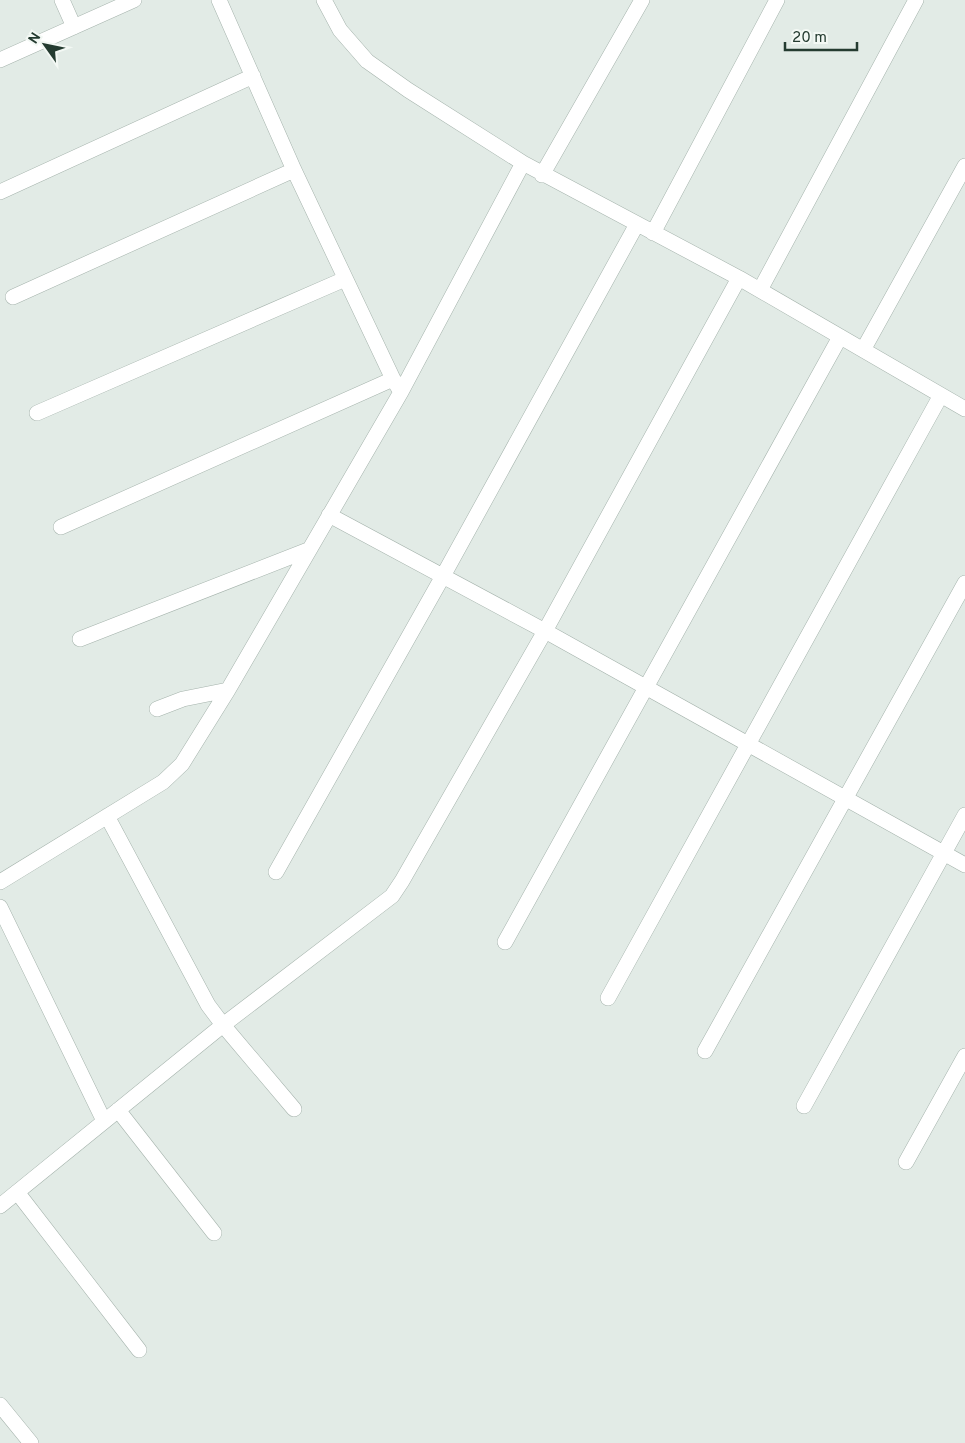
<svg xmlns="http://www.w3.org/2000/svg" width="965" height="1443" viewBox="0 0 965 1443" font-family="Overpass,sans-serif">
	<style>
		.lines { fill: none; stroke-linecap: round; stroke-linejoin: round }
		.minor-casing { stroke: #a5b3ac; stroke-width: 16 }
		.minor { stroke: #fff; stroke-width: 15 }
	</style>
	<rect width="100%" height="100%" fill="#e2ebe6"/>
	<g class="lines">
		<defs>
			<path id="minor" d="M 62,0 L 74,27
				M 219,0 L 294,170 L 393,379 L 401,392
				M 324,0 L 340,30 L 367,61 L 408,90 L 523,163 L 739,278 L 965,409
				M 0,60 L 134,0
				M 542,175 L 642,0
				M 0,192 L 253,76
				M 653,233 L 777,0
				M 760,290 L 916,0
				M 13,297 L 294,170
				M 863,350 L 965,166
				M 37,413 L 345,279
				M 329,515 L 545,631 L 965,865
				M 61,527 L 393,379
				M 80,639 L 308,550
				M 157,709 L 183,699 L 228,690
				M 107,816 L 208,1005 L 223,1025 L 294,1109
				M 276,872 L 443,576 L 637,224
				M 0,882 L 163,782 L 182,764 L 228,690 L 401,392 L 523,163
				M 0,907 L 104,1121
				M 505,942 L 840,337
				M 608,998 L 941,395
				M 705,1051 L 965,583
				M 804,1106 L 965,815
				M 118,1110 L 214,1233
				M 906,1162 L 965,1056
				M 17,1192 L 139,1350
				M 0,1206 L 223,1025 L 392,896 L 402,881 L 545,631 L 739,278
				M 0,1405 L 31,1443"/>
		</defs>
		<use href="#minor" class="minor-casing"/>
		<use href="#minor" class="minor"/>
	</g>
	<g transform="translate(45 45) rotate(303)" stroke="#f3f8f4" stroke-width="4" paint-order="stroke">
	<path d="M0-4L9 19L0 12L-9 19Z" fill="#243b30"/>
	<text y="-8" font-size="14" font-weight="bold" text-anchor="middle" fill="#243b30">N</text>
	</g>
	<path d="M785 42v8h72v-8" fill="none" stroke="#243b30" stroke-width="2.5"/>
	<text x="792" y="42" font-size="15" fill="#243b30" stroke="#f3f8f4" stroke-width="4" paint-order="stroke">20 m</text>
</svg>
